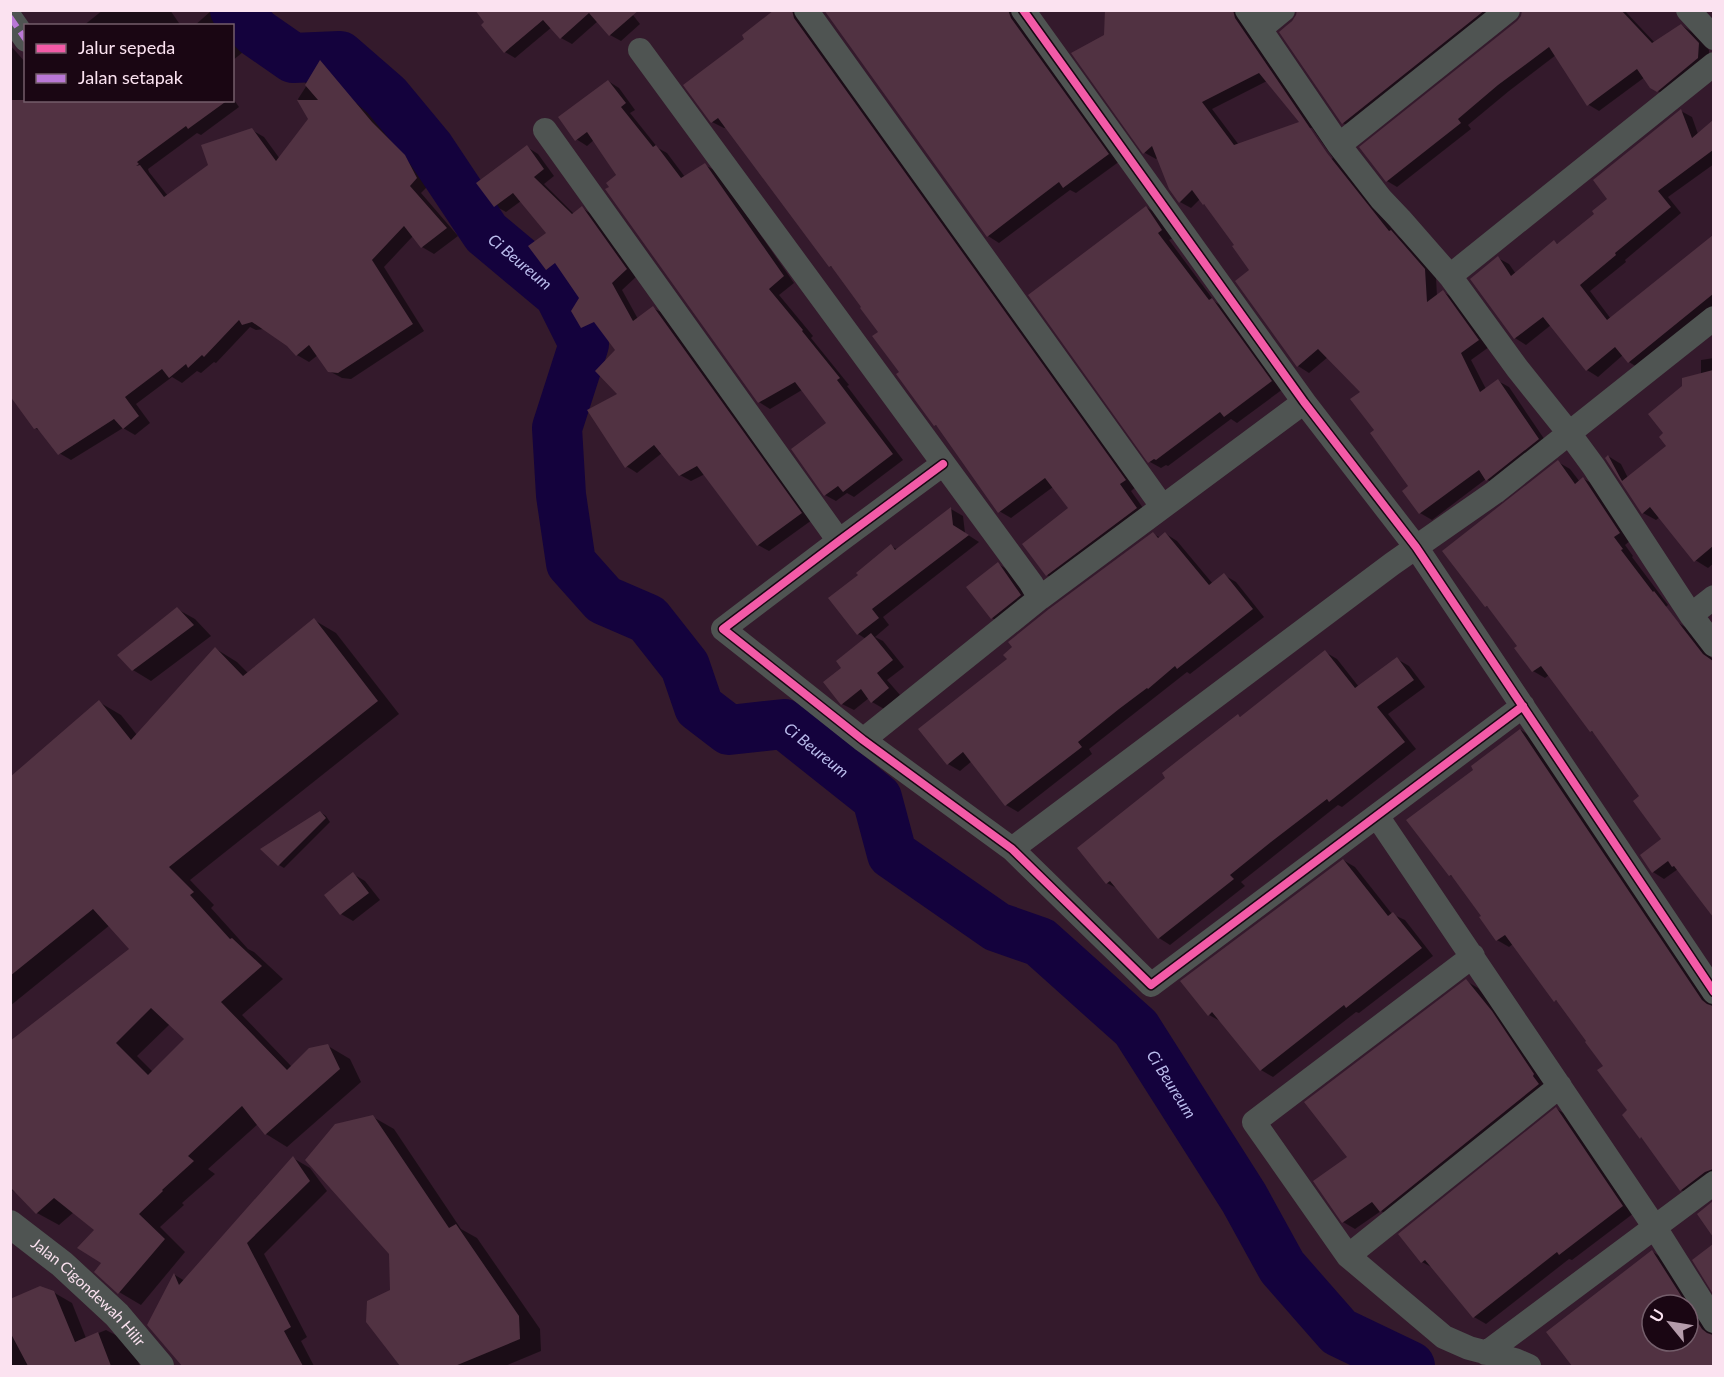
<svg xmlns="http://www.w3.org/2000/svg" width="1724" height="1377" viewBox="0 0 1724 1377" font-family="Lato,sans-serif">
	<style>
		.shadow { fill: #0007; fill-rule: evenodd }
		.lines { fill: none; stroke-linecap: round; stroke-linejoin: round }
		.river { stroke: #14023d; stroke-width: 50 }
		.building { fill: #513242; fill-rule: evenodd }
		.minor { stroke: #4f5452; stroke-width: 24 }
		.tertiary { stroke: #4f5452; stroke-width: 28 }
		.quiet { stroke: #ba77d6; stroke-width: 6; stroke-dasharray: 12 6; stroke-linecap: butt }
		.cycleway-casing { stroke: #1a0613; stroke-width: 11 }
		.cycleway { stroke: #f35aa7; stroke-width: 8 }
		.labels { text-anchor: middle; stroke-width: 4.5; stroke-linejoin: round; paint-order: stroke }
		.street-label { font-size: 15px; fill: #fbe2f0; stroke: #1a0613 }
		.water-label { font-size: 16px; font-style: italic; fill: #babcec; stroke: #1a0613 }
	</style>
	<rect width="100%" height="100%" fill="#341a2c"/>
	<path class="shadow" d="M 103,10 L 170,10 L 181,26 L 83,26 Z
		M 477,10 L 629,10 L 640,24 L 621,41 L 610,35 L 598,21 L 572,44 L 561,38 L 552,27 L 515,58 L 505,52 L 486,22 Z
		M 777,10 L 805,10 L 1136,487 L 1131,491 L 1148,515 L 1058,582 L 1047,575 L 1070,508 L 1053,487 L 1011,518 L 999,511 L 940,427 L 935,425 L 901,372 L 880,332 L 835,269 L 830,266 L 727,127 L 724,128 L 712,122 L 746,39 Z
		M 826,10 L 1013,10 L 1120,161 L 1076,193 L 1070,190 L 999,243 L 988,236 Z
		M 1106,10 L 1240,10 L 1338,161 L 1398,236 L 1402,239 L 1436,277 L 1437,296 L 1443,292 L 1454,298 L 1489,347 L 1471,360 L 1486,389 L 1498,381 L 1509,387 L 1549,446 L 1498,486 L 1486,479 L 1432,520 L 1420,513 L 1404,491 L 1410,486 L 1376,430 L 1362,392 L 1328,357 L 1309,373 L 1298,366 L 1252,270 L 1237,245 L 1208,207 L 1204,204 L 1200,199 L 1191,208 L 1180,202 L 1158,157 L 1156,159 L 1145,153 L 1119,29 ZM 1267,81 L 1301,123 L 1239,145 L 1212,109 ZM 1308,128 L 1312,128 L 1333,158 L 1330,160 Z
		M 1352,10 L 1502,10 L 1354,129 L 1343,123 L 1281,32 L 1297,16 Z
		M 1523,10 L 1624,10 L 1655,43 L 1681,25 L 1692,32 L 1709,50 L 1709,64 L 1668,97 L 1651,87 L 1645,77 L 1599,111 L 1589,105 L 1556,55 L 1509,91 L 1468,125 L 1471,129 L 1397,187 L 1387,181 L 1518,22 L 1522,16 Z
		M 211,11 L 222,18 L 229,26 L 194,26 Z
		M 232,30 L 248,48 L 232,61 Z
		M 10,45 L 26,63 L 26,100 L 232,100 L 232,97 L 239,107 L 201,135 L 197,133 L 148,169 L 149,172 L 168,196 L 210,165 L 252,130 L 264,137 L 280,159 L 310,119 L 298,99 L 307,85 L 302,78 L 321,63 L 333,70 L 384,131 L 417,163 L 429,185 L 421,193 L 458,236 L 434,254 L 422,247 L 413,236 L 384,267 L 424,331 L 351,379 L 342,378 L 329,371 L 318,355 L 309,362 L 297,355 L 288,345 L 264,329 L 256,330 L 250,327 L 216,363 L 214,362 L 201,373 L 197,371 L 182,383 L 172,377 L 136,404 L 150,423 L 135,435 L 123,428 L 71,460 L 59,453 L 42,432 L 35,428 L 14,398 L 10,400 Z
		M 608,81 L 619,88 L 635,110 L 630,113 L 658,148 L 667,153 L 685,177 L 705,165 L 716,171 L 794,283 L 779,295 L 813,336 L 811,338 L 849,385 L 847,386 L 903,460 L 854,497 L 847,493 L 836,501 L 825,495 L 828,424 L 802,390 L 770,409 L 759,402 L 594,140 L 587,146 L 576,139 Z
		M 1681,111 L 1692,117 L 1698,134 L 1714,122 L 1714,164 L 1668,197 L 1681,213 L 1625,260 L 1626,262 L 1590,291 L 1611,319 L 1714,239 L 1714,309 L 1640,369 L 1629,362 L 1623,355 L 1598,377 L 1587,370 L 1551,325 L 1526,345 L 1515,338 L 1498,258 L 1509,264 L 1516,274 L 1554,242 L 1558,244 L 1596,214 Z
		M 527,147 L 538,154 L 554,176 L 544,184 L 574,214 L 582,208 L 593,215 L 637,276 L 622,290 L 638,319 L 653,308 L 665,314 L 812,520 L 769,551 L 758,545 L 705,474 L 691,481 L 680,475 L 662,453 L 637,473 L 626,466 L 617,350 L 601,329 L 593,333 L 582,327 L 581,298 L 563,272 L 558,276 L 547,269 L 549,233 L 521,201 L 506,212 L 495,206 Z
		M 1146,207 L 1158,214 L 1173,238 L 1169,240 L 1215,302 L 1224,307 L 1283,389 L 1237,423 L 1231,419 L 1168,466 L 1166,465 L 1161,468 L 1150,462 Z
		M 1714,358 L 1714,563 L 1708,568 L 1695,560 L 1660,517 L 1656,520 L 1643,513 L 1607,458 L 1608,456 L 1621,464 L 1628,478 L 1668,447 L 1701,375 L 1701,360 Z
		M 1558,462 L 1570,469 L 1580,482 L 1584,479 L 1595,485 L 1631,540 L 1625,545 L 1633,556 L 1632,557 L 1668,605 L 1648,622 L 1675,621 L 1687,628 L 1714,661 L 1714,915 L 1678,869 L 1664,879 L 1653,872 L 1663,839 L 1641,797 L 1595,734 L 1591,731 L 1549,675 L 1545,678 L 1533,671 L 1519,647 L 1490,608 L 1486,606 Z
		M 951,509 L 963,516 L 965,533 L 979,542 L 883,617 L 889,625 L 875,637 L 883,641 L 904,667 L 887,680 L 900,695 L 884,709 L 872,702 L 869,698 L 854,710 L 842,704 L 843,668 L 866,639 L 858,634 L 860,575 L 891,546 L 898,550 Z
		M 1153,534 L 1161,538 L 1166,534 L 1177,541 L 1213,584 L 1224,575 L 1236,582 L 1264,617 L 1190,674 L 1187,672 L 1089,749 L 1092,754 L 1018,812 L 1006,805 L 972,761 L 960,771 L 948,764 L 920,729 L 1009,660 Z
		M 998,564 L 1010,571 L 1032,602 L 1004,625 L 992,618 Z
		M 177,609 L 195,619 L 211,636 L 151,681 L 133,670 Z
		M 314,620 L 336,633 L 399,714 L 190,880 L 214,905 L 211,908 L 248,949 L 254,952 L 283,979 L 242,1015 L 292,1067 L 328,1046 L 350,1059 L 361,1082 L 287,1147 L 266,1134 L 258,1124 L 208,1169 L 215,1174 L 182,1203 L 184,1205 L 160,1227 L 185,1252 L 141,1305 L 119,1292 L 103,1263 L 96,1230 L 74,1212 L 59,1225 L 37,1213 L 20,1195 L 10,1189 L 10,1043 L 132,949 L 110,925 L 10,1006 L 10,779 L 99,702 L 121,715 L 137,735 L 216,649 L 237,662 L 249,674 ZM 170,1024 L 187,1039 L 153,1072 L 137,1056 Z
		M 1325,652 L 1337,659 L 1359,687 L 1397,659 L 1409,666 L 1425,687 L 1388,714 L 1416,749 L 1342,807 L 1338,805 L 1241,882 L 1245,886 L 1170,945 L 1159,938 L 1120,890 L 1107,883 L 1167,778 L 1238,715 L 1242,718 Z
		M 1521,730 L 1532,737 L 1714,1008 L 1714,1181 L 1693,1196 L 1681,1190 L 1645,1140 L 1641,1137 L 1629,1111 L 1605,1066 L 1560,1003 L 1555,1000 L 1513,944 L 1509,947 L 1497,940 L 1483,916 L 1454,878 L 1450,875 L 1408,821 L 1476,770 Z
		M 320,812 L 326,816 L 330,822 L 284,868 L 279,865 Z
		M 1343,860 L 1355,867 L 1392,914 L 1405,920 L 1433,956 L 1359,1013 L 1356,1012 L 1273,1077 L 1261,1070 L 1222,1022 L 1209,1015 Z
		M 353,874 L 365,881 L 380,900 L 353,921 L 341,914 Z
		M 1466,981 L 1478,988 L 1503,1019 L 1550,1092 L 1393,1218 L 1381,1211 L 1355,1229 L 1343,1222 L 1349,1157 Z
		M 1557,1109 L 1568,1116 L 1634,1213 L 1572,1260 L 1569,1259 L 1486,1324 L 1474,1317 L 1435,1269 L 1422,1262 Z
		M 373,1117 L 394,1129 L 461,1229 L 477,1238 L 540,1329 L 541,1351 L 505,1366 L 402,1366 L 367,1322 L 391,1291 L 390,1253 Z
		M 293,1158 L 310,1168 L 327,1191 L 264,1254 L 307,1337 L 301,1341 L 314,1366 L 184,1366 L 149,1325 L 175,1275 L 185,1281 Z
		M 1714,1246 L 1714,1291 L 1694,1260 Z
		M 1653,1252 L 1664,1259 L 1714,1337 L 1714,1366 L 1573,1366 L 1548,1332 ZM 1652,1305 L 1688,1305 L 1688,1341 L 1652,1341 Z
		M 53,1292 L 72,1303 L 86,1338 L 106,1330 L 125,1340 L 132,1349 L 140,1366 L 10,1366 L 10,1301 Z"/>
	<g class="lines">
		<path class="river" id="s1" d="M 235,10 L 257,33 L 293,58 L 340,56 L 386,96 L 430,149 L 486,233 L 559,294 L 584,344 L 557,428 L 561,495 L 571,563 L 604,600 L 648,619 L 685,666 L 699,707 L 729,730 L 784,724 L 877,798 L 892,854 L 997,927 L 1040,942 L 1136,1028 L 1244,1198 L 1282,1267 L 1339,1332 L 1410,1366"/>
	</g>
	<path class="building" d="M 475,10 L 639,10 L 609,36 L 589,13 L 560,39 L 543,20 L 504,53 L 481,25 L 484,22 Z
		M 774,10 L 792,10 L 794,18 L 1126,480 L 1120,484 L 1137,508 L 1046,576 L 1022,544 L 1068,508 L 1045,478 L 998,513 L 936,425 L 934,426 L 896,374 L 899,372 L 872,336 L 878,332 L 860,308 L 861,307 L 831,266 L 829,267 L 718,118 L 711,123 L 683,85 L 744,39 L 742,35 Z
		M 824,10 L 1008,10 L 1011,18 L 1109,154 L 1063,188 L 1059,182 L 987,237 Z
		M 1105,10 L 1233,10 L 1235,18 L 1327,153 L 1389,231 L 1391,230 L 1425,269 L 1427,302 L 1443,290 L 1479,340 L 1461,353 L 1480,392 L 1498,379 L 1539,439 L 1486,481 L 1479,470 L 1419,514 L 1402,491 L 1408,486 L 1370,433 L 1374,430 L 1350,399 L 1360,392 L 1318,349 L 1297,367 L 1235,281 L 1249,270 L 1232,246 L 1234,245 L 1204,204 L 1203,205 L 1192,190 L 1179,203 L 1169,189 L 1152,146 L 1143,154 L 1071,53 L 1104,35 ZM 1259,73 L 1299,122 L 1234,145 L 1202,102 Z
		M 1297,10 L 1485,10 L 1342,124 L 1279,32 L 1292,21 L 1296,15 Z
		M 1522,10 L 1621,10 L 1652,43 L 1681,24 L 1699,43 L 1698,58 L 1657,92 L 1650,88 L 1637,69 L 1587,106 L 1549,47 L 1498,85 L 1458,119 L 1461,123 L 1386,182 L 1359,147 L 1517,21 L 1521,16 Z
		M 320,60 L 372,122 L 405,155 L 417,178 L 410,186 L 447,228 L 421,248 L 404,226 L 372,260 L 413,324 L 338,373 L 328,372 L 309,345 L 296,356 L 287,346 L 252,322 L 242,325 L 239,320 L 204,357 L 202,355 L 188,368 L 186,364 L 169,378 L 162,369 L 125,397 L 139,416 L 123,429 L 114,419 L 58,455 L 37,428 L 34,429 L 10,396 L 10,100 L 228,100 L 188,129 L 186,126 L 137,162 L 139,164 L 136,166 L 140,165 L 164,197 L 208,165 L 201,145 L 252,128 L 276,161 L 308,119 L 297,100 L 318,100 L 305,85 Z
		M 608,80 L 626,103 L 621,107 L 653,147 L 656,145 L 681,178 L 705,163 L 784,276 L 769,289 L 803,330 L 802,331 L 840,378 L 837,380 L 893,454 L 843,492 L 838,486 L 824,496 L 791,449 L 826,423 L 795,382 L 758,403 L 605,189 L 609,187 L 606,183 L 616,175 L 587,132 L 575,141 L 558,117 Z
		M 1681,109 L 1692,138 L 1713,120 L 1713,150 L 1658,191 L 1671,207 L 1615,253 L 1616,255 L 1580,285 L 1607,320 L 1713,235 L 1713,294 L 1628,363 L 1615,347 L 1586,371 L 1543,317 L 1514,339 L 1470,279 L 1498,256 L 1511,276 L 1554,240 L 1557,244 L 1594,214 L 1592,211 L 1607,199 L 1593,180 Z
		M 527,145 L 544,169 L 534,177 L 572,214 L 582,206 L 627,269 L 612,283 L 633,321 L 653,306 L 802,513 L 757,546 L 697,466 L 679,476 L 654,445 L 625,468 L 587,410 L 617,394 L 595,371 L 615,350 L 594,322 L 581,328 L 571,311 L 579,298 L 555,263 L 546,270 L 528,246 L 546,233 L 513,193 L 494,207 L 476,183 Z
		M 1146,206 L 1162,230 L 1158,233 L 1209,300 L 1212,298 L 1272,381 L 1224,417 L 1220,412 L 1156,460 L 1154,459 L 1148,463 L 1028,295 Z
		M 1713,370 L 1713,546 L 1694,562 L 1650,507 L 1642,514 L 1605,458 L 1608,455 L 1622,481 L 1666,446 L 1659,437 L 1663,433 L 1648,414 L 1682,386 L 1682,378 Z
		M 1558,460 L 1575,484 L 1583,477 L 1620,533 L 1614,537 L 1623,549 L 1621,550 L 1653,592 L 1654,591 L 1703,654 L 1713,661 L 1713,917 L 1674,866 L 1672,867 L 1668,861 L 1652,873 L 1640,855 L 1661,839 L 1633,801 L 1639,796 L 1592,731 L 1590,732 L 1541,666 L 1532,672 L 1514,648 L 1517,646 L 1487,606 L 1485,607 L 1442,551 Z
		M 951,507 L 953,525 L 969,535 L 872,609 L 879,618 L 857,635 L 828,598 L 858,575 L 856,573 L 891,544 L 895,550 Z
		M 1153,532 L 1158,538 L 1165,532 L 1209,585 L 1224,573 L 1253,609 L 1177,669 L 1175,666 L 1148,689 L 1147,688 L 1119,709 L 1078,742 L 1082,747 L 1005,806 L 963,752 L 947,765 L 918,729 L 1007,659 L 1003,655 L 1012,647 L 1008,642 L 1049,609 Z
		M 998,562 L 1021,595 L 991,619 L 966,587 Z
		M 177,607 L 194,625 L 132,671 L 117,655 Z
		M 314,618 L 378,701 L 169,867 L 194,892 L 190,895 L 230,939 L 232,938 L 262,966 L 221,1002 L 287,1070 L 309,1048 L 328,1044 L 340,1069 L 265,1135 L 242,1106 L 188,1156 L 194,1161 L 162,1190 L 163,1191 L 139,1214 L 165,1239 L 118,1294 L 94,1272 L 101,1263 L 77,1248 L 94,1230 L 54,1198 L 36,1214 L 10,1187 L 10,1041 L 129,949 L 93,909 L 10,976 L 10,777 L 99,700 L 131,740 L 215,647 L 243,676 ZM 151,1008 L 184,1039 L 148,1075 L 116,1043 Z
		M 871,633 L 893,660 L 877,673 L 889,688 L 871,703 L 861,689 L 841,705 L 823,682 L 841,668 L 836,661 Z
		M 1325,650 L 1355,688 L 1397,657 L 1414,680 L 1377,707 L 1405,742 L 1329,802 L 1327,799 L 1271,842 L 1230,875 L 1234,879 L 1158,939 L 1110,881 L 1106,884 L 1077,848 L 1165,778 L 1162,773 L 1181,758 L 1238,714 L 1240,717 Z
		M 1520,729 L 1702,1000 L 1707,1004 L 1713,1006 L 1713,1169 L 1705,1172 L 1680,1191 L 1641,1137 L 1640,1139 L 1622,1115 L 1627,1110 L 1597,1070 L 1603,1066 L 1585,1042 L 1586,1041 L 1556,1000 L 1554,1002 L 1505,935 L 1496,941 L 1479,917 L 1481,916 L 1451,875 L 1449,876 L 1406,820 L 1473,770 L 1471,766 Z
		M 320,811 L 326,818 L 278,866 L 260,849 Z
		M 1343,859 L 1388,916 L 1393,912 L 1422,948 L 1346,1008 L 1344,1005 L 1260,1071 L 1212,1012 L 1208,1016 L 1180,981 Z
		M 353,872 L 369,893 L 340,915 L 324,895 Z
		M 1466,979 L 1492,1011 L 1534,1074 L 1533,1076 L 1539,1084 L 1380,1212 L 1372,1202 L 1342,1223 L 1313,1181 L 1347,1157 L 1304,1102 Z
		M 1556,1107 L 1623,1206 L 1559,1255 L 1557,1252 L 1473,1318 L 1425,1260 L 1421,1263 L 1398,1234 Z
		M 373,1115 L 449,1228 L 456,1224 L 519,1316 L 520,1339 L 455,1366 L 400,1366 L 366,1322 L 367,1301 L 390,1290 L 389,1254 L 305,1160 L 335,1124 Z
		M 293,1156 L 310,1181 L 247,1243 L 291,1327 L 284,1331 L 303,1366 L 182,1366 L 147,1325 L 174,1273 L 179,1285 Z
		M 1713,1201 L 1713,1237 L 1697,1214 Z
		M 1713,1244 L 1713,1294 L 1692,1260 Z
		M 1652,1250 L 1687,1305 L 1652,1305 L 1652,1341 L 1688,1341 L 1688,1307 L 1702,1329 L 1707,1333 L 1713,1335 L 1713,1366 L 1572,1366 L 1546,1332 Z
		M 40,1286 L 54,1291 L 75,1342 L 98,1332 L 111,1366 L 28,1366 L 10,1332 L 10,1299 Z"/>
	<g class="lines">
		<path class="minor" d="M 806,10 L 1162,506
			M 1023,10 L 1304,402 L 1416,547 L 1714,992
			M 1247,10 L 1339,145 L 1381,199 L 1400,219 L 1450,276 L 1517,368 L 1569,433 L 1594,467 L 1691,615 L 1714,645
			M 1688,10 L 1714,38
			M 10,17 L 26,40
			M 1260,29 L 1283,10
			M 640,50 L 1031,583 L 1040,598
			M 545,130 L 839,541
			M 1339,145 L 1508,10
			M 1450,276 L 1714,64
			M 943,464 L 839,541 L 723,629 L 863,740 L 1012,849 L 1151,985 L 1523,706
			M 1691,615 L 1714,597
			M 863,740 L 1040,598 L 1304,402
			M 1377,816 L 1654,1226 L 1714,1321
			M 1012,849 L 1392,564 L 1495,492 L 1714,318
			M 1473,956 L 1254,1122 L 1348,1256 L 1444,1337 L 1469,1348 L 1515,1360 L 1529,1366
			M 1348,1256 L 1560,1086
			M 1486,1353 L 1714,1183"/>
		<path class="tertiary" id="s2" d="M 10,1224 L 62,1264 L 117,1315 L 160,1366"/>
		<path class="quiet" d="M 10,17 L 26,40"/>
		<defs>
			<path id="cycleway" d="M 1023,10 L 1304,402 L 1416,547 L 1714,992
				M 943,464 L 839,541 L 723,629 L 863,740 L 1012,849 L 1151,985 L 1523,706"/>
		</defs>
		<use href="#cycleway" class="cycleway-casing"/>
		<use href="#cycleway" class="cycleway"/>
	</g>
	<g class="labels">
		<g class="street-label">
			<text dy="5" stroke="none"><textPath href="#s2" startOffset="104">Jalan Cigondewah Hilir</textPath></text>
		</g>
		<g class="water-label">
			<text dy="6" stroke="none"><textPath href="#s1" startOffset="398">Ci Beureum</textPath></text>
			<text dy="6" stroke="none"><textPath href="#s1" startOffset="1064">Ci Beureum</textPath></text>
			<text dy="6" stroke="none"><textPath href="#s1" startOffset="1568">Ci Beureum</textPath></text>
		</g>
	</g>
	<rect width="1724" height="1377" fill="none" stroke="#fbe2f0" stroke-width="24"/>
	<rect x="24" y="24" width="210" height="78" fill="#1a0613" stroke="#745e6b" stroke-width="1.5"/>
	<rect x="36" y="44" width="30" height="9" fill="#f35aa7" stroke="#745e6b" stroke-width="1.5"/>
	<text x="78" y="54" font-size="18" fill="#fbe2f0">Jalur sepeda</text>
	<rect x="36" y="74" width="30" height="9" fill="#ba77d6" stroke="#745e6b" stroke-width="1.5"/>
	<text x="78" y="84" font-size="18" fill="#fbe2f0">Jalan setapak</text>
	<g transform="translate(1670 1323) rotate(300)"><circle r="28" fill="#1a0613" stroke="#745e6b" stroke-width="1.5"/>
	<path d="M0-4.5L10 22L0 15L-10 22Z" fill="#b59cab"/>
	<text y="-9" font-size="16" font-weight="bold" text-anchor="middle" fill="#fbe2f0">U</text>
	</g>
</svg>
